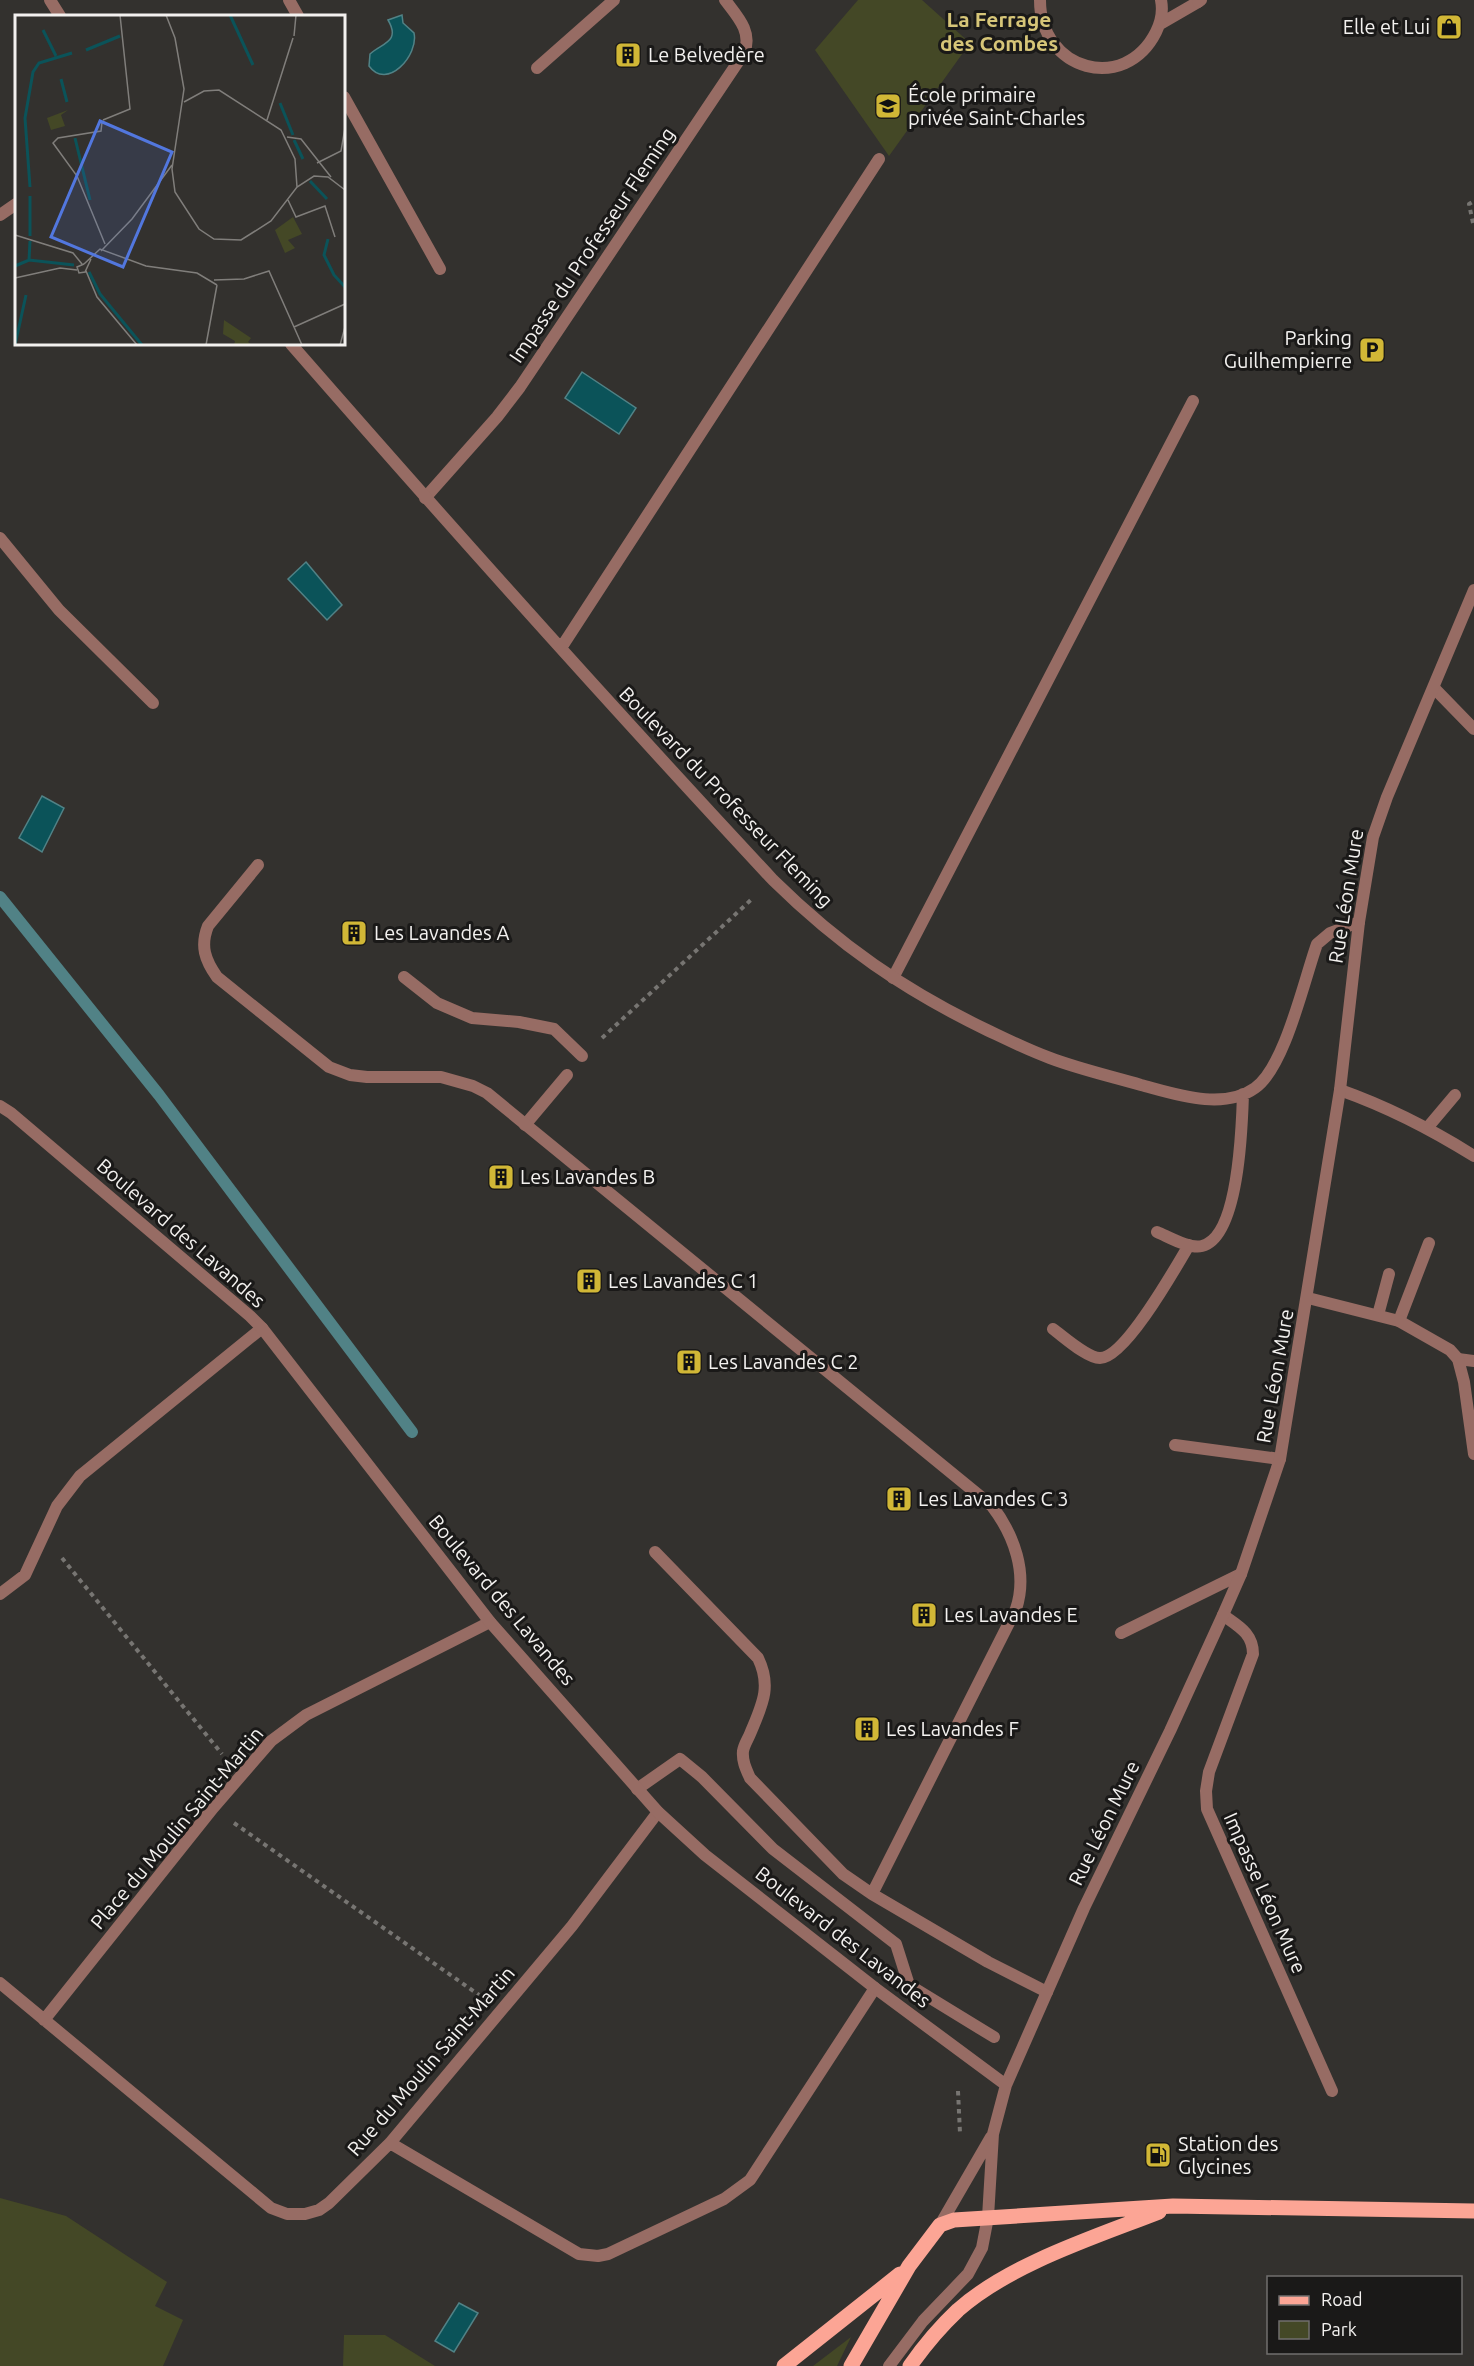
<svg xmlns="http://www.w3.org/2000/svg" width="1474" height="2366" viewBox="0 0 1474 2366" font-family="Ubuntu,sans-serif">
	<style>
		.green { fill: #444826 }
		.water { fill: #0b5359; stroke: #518286; stroke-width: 1.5 }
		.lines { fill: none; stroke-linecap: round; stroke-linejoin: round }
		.stream { stroke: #518286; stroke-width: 12 }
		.path { stroke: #777572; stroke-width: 4; stroke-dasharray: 4.5 4.5; stroke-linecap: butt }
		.service { stroke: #976c64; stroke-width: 12 }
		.pedestrian { stroke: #976c64; stroke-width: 12 }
		.minor { stroke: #976c64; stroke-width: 12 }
		.tertiary { stroke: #976c64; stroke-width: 12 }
		.primary { stroke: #fca595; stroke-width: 15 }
		.labels { text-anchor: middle; stroke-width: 6; stroke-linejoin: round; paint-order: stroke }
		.poi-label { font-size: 20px; fill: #f3f1ef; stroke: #1a1918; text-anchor: start }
		.street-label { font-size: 20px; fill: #f3f1ef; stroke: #1a1918 }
		.neighbourhood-label { font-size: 21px; font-weight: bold; fill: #d6c578; stroke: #1a1918 }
		.inset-river { fill: none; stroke: #0b5359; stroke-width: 3 }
		.inset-road { fill: none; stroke: #807e7b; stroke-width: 1.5 }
		.view { fill: #5277de; fill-opacity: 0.15; stroke: #5277de; stroke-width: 3 }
		.inset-edge { fill: none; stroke: #f3f1ef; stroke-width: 3 }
	</style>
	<rect width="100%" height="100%" fill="#33312e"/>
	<path class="green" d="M 858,0 L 922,0 L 970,43 L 889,156 L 815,50 Z
		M 0,2198 L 66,2216 L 167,2282 L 155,2306 L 183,2320 L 163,2366 L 0,2366 Z
		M 344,2335 L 385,2335 L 435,2366 L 343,2366 Z
		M 851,2337 L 837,2366 L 813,2366 Z"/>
	<path class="water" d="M 402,15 L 403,23 L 414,33 C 419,55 387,91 369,66 L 370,54 C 382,43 401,42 388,20 Z
		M 582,372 L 636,408 L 619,434 L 565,398 Z
		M 306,562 L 342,605 L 327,620 L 288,579 Z
		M 42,796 L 64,808 L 42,852 L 19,838 Z
		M 459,2303 L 478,2313 L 454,2352 L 435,2341 Z"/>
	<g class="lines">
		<path class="stream" d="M 0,897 L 159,1095 L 412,1432"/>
		<path class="path" d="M 1473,223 L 1469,204 L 1474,201
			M 602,1038 L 753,898
			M 62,1558 L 222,1754
			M 234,1823 L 479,1995
			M 958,2091 L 960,2133"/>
		<path class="service" d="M 1040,0 C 1040,71 1125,94 1156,32 C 1161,22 1163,10 1161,0
			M 1160,24 L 1198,2
			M 537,68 L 614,0
			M 425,498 L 497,417 L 520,387 L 744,53 C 753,32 737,16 725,0
			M 893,978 L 1193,401
			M 1428,1127 L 1455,1095
			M 1378,1315 L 1389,1274
			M 1399,1321 L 1429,1243
			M 1458,1359 L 1474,1361
			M 1175,1445 L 1280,1459
			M 1121,1633 L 1241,1574"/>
		<path class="pedestrian" d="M 404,977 L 437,1003 L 472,1018 L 519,1022 L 554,1029 L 582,1056
			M 525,1125 L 567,1075
			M 637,1789 L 680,1759 L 702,1777 L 773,1849 L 896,1944 L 909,1985 L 994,2037"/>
		<path class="minor" d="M 289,0 L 298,16
			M 1198,2 L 1201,0
			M 344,97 L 440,269
			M 291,344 C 449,525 609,704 773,880 C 839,945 904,990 987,1030 C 1008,1040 1028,1050 1050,1058 C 1079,1069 1110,1076 1141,1085 C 1175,1094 1223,1111 1255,1088 C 1285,1067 1304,980 1317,944 L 1330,933 L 1359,922
			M 0,538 L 59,610 L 153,703
			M 561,648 L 879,159
			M 1434,688 L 1474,729
			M 258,865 L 208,926 C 200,946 205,960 217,977 L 329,1067 L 350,1075 L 367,1077 L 441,1077 L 473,1086 L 487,1093 L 992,1506 C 1014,1535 1028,1573 1016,1609 L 872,1894
			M 1340,1090 C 1388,1107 1431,1129 1474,1156
			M 1157,1232 C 1169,1237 1189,1249 1202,1246 C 1239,1237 1242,1125 1243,1094
			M 1308,1298 L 1399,1321 L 1450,1350 L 1458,1359 L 1464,1382 L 1474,1454
			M 1053,1329 C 1064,1337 1087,1358 1100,1358 C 1125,1358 1176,1267 1189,1245
			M 655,1552 L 758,1658 C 772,1687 762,1705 750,1734 C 748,1739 744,1745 743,1751 C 742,1761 746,1769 750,1778 L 843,1874 L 872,1894 L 988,1962 L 1047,1992
			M 0,1594 L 25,1575 L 57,1506 L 80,1476 L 262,1328
			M 1223,1615 C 1238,1626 1253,1633 1253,1654 L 1209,1772 L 1206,1791 L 1207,1809 L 1332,2091
			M 0,1983 L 271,2208 L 287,2214 L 305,2214 L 319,2210 L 329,2203 L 390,2143 L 572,1926 L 658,1812
			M 44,2020 L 213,1808 L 271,1741 L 306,1715 L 490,1622
			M 390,2143 L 579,2254 L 598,2256 L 608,2254 L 724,2199 L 750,2180 L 875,1988"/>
		<path class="tertiary" d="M 50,0 L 60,16
			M 0,215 L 16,204
			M 0,1106 L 11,1113 L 250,1316 L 262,1328 L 490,1622 L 658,1812 L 705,1855 L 875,1988 L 1006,2085
			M 940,2225 L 991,2137
			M 889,2366 L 923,2321 L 968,2274 L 982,2248 L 988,2217 L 993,2134 L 1006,2085 L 1084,1908 L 1170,1731 L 1223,1615 L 1241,1574 L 1280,1459 L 1340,1090 L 1359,922 L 1373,837 L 1387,797 L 1474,590"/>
		<path class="primary" d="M 784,2366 L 900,2274
			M 851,2366 L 909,2266 L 940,2225 L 954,2220 L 1173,2206 L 1474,2211
			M 910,2366 C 924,2346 940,2327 958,2310 C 1010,2264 1095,2237 1159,2212"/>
	</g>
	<defs>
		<symbol id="shop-square" viewBox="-11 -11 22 22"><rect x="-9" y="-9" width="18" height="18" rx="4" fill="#d1b736" stroke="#1a1918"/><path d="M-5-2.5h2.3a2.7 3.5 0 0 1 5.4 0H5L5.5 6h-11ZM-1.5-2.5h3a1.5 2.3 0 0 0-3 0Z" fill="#111"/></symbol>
		<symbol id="building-square" viewBox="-11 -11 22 22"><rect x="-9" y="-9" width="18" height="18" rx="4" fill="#d1b736" stroke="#1a1918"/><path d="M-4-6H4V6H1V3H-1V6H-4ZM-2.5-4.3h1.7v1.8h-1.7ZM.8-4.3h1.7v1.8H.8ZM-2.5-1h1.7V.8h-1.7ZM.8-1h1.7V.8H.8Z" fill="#111"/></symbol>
		<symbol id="school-square" viewBox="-11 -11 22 22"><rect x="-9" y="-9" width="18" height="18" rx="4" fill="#d1b736" stroke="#1a1918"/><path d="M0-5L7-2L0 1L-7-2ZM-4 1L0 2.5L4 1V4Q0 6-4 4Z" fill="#111"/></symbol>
		<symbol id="parking-square" viewBox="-11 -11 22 22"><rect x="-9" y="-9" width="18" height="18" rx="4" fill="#d1b736" stroke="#1a1918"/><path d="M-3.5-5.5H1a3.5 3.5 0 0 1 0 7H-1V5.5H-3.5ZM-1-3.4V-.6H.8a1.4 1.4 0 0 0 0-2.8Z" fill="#111"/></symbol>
		<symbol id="fuel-square" viewBox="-11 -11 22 22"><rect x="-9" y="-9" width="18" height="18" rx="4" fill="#d1b736" stroke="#1a1918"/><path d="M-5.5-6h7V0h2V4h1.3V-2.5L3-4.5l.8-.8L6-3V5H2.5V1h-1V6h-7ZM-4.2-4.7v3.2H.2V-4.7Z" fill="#111"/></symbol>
	</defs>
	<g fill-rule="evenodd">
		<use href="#shop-square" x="1434" y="12" width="30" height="30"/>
		<use href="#building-square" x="613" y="40" width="30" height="30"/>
		<use href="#school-square" x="873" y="91" width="30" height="30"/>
		<use href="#parking-square" x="1357" y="335" width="30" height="30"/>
		<use href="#building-square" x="339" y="918" width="30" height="30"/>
		<use href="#building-square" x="486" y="1162" width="30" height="30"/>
		<use href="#building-square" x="574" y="1266" width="30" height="30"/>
		<use href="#building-square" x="674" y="1347" width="30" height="30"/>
		<use href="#building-square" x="884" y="1484" width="30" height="30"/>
		<use href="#building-square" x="909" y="1600" width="30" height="30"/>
		<use href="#building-square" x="852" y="1714" width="30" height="30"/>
		<use href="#fuel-square" x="1143" y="2140" width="30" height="30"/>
	</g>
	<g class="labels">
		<g class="poi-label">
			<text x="1430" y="34" text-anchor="end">Elle et Lui</text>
			<text x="648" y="62">Le Belvedère</text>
			<text x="908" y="102">École primaire<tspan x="908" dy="23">privée Saint-Charles</tspan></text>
			<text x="1352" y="345" text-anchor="end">Parking<tspan x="1352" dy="23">Guilhempierre</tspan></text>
			<text x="374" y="940">Les Lavandes A</text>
			<text x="520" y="1184">Les Lavandes B</text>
			<text x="608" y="1288">Les Lavandes C 1</text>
			<text x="708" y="1369">Les Lavandes C 2</text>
			<text x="918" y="1506">Les Lavandes C 3</text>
			<text x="944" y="1622">Les Lavandes E</text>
			<text x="886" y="1736">Les Lavandes F</text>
			<text x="1178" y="2151">Station des<tspan x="1178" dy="23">Glycines</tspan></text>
		</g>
		<g class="street-label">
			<text transform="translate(592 245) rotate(-56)" y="7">Impasse du Professeur Fleming</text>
			<text transform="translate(726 797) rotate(46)" y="7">Boulevard du Professeur Fleming</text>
			<text transform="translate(1346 896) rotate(-81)" y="7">Rue Léon Mure</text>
			<text transform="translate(181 1233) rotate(41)" y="7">Boulevard des Lavandes</text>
			<text transform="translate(1275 1376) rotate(-80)" y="7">Rue Léon Mure</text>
			<text transform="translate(502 1600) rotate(50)" y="7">Boulevard des Lavandes</text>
			<text transform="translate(1104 1823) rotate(-64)" y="7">Rue Léon Mure</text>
			<text transform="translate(177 1828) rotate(-50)" y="7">Place du Moulin Saint-Martin</text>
			<text transform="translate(1265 1893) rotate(66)" y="7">Impasse Léon Mure</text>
			<text transform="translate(843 1937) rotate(38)" y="7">Boulevard des Lavandes</text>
			<text transform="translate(431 2061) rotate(-49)" y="7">Rue du Moulin Saint-Martin</text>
		</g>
		<g class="neighbourhood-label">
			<text x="999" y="27">La Ferrage<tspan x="999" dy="24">des Combes</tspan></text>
		</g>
	</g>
	<g transform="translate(15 15)">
		<rect width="330" height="330" fill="#33312e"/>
		<path d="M 53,95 L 46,100 L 50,111 L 36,115 L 32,103 ZM 278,202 L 287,219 L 273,225 L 280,233 L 270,238 L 260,215 ZM 209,305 L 236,323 L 233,327 L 237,330 L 219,330 L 220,326 L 208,319 Z" fill="#444826"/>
		<path class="inset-river" d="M 215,0 L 238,50M 28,15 L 41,41M 71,35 L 105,21M 46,64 L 52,87M 265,88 L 278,120M 60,123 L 75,185M 279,125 L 288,144M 295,166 L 312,184M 15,172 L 10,103 L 18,57 L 24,48 L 57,38M 15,221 L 15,181M 313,224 L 309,240 L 319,260 L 330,272M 14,245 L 15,226M 0,251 L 14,245 L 59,250M 74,257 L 85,279 L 127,330M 0,330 L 11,280"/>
		<path class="inset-road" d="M 151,0 L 160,23 L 169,74 L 157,154 L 160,177 L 184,214 L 199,224 L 226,225 L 256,206 L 282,172 L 299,161 L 313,162 L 330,175M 279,21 L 281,0M 169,87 L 189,76 L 204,75 L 266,115 L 280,144 L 282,172M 88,105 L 115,94 L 105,0M 252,105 L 278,23M 87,107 L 86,116 L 43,123 L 38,128 L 62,161 L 90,229M 272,122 L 286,124 L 316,162M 302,148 L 326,136 L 330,113M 273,185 L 281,202 L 310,191 L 320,222M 0,220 L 58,238 L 67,249M 86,236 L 117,204 L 157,150M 69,249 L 85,234 L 131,251 L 182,258 L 202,270M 69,249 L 62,252 L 64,258 L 70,257 L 76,244M 71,256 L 82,282 L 122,330M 0,263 L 45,253 L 62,255M 199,265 L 229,264 L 254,256 L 287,330M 279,312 L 330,289M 191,330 L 202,270M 325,330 L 330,312"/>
		<path class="view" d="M 85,106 L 157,137 L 108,252 L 36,222 Z"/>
		<rect width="330" height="330" class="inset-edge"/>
	</g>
	<rect x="1267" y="2276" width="195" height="78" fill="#1a1918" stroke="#716f6e" stroke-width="1.5"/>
	<rect x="1279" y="2296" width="30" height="9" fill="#fca595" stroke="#716f6e" stroke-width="1.5"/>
	<text x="1321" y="2306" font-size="18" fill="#f3f1ef">Road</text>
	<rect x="1279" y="2321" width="30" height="18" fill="#444826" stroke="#716f6e" stroke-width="1.5"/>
	<text x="1321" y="2336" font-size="18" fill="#f3f1ef">Park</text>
</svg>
